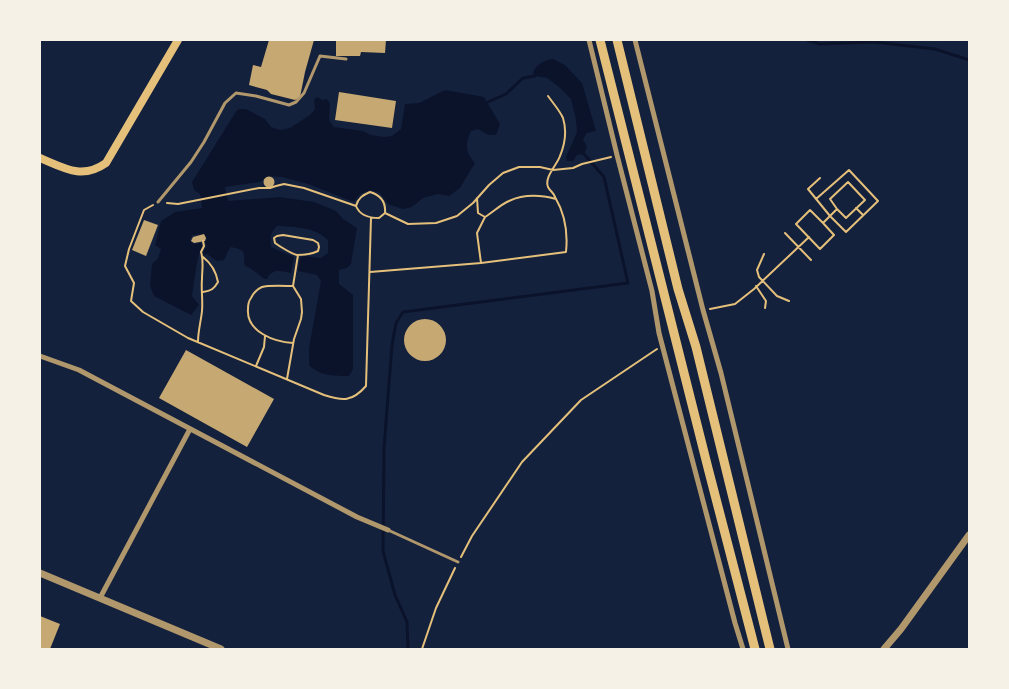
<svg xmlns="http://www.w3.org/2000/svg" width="1009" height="689" viewBox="0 0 1009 689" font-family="Inter,sans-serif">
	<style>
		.water { fill: #0b132b }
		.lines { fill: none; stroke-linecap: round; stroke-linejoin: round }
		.stream { stroke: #0b132b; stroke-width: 3 }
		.building { fill: #c6a872 }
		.path { stroke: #e5c07b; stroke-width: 2 }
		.service { stroke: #b1986c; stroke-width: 3 }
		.minor { stroke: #b1986c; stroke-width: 5 }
		.tertiary { stroke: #b1986c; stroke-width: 7 }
		.secondary { stroke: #e5c07b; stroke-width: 8 }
		.primary { stroke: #e5c07b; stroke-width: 9 }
	</style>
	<rect width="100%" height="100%" fill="#14213d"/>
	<path class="water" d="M 553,59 L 565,65 L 582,83 L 596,131 L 587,133 L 583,139 L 587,147 L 584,154 L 577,155 L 573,161 L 567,161 L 566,157 L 577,132 L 576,120 L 571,99 L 559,87 L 547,78 L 535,76 L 533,73 C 536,64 545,60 553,59 Z
		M 445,90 L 484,97 L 500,124 L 496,135 L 488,135 L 478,129 L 471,131 C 465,144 465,152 475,163 L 460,188 L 449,196 L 438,194 L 423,198 L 412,207 L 403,209 L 388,204 L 380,193 L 370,190 L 360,194 L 354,202 L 308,184 L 282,177 L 268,176 L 260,182 L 225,187 L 228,201 L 280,197 L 314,202 L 336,211 L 343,219 L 357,228 L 351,264 L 347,268 L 339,270 L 339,284 L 353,295 L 353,369 L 349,376 C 335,376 319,376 309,365 L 309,348 L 321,281 L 317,275 L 298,271 L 300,258 L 304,256 L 321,258 L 328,253 L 328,240 C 314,227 296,227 277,226 C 270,233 270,237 271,247 L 294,257 L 291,273 C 281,271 272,268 267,279 L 265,279 C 258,275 252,268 245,266 C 242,253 249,251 231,247 C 227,251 227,255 224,260 L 217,261 L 207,254 L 204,255 L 203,252 L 207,246 L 205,242 L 207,239 L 204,234 L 192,235 L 190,241 L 194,244 L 201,243 L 202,247 C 197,253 194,286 192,296 L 199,305 L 191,315 L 154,296 L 150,286 L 152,264 L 158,258 L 161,249 L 155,245 L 161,221 L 175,212 L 202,208 L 200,194 L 194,190 L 192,182 L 237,110 L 240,109 L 246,109 L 265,119 L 271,127 L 280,130 L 290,128 L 310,115 L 315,109 L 314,99 L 318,97 L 322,100 L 327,99 L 330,104 L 329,120 L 334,127 L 363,131 L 371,135 L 384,137 L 392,136 L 401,129 L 405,104 L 419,103 Z"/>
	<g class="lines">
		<path class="stream" d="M 807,40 L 820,44 L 874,42 L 935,49 L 969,60
			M 488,102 L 506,94 L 523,78 L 535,76
			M 408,649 L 407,622 L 395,595 L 383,551 L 384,448 L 392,345 L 396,323 L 403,312 L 628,283 L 604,177 L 584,154"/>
	</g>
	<path class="building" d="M 269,40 L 314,40 L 305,72 L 300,97 L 295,100 L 271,94 L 267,90 L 249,85 L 253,65 L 261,67 Z
		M 336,40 L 386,40 L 385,53 L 361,52 L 360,56 L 336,56 Z
		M 339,92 L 396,101 L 392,128 L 335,120 Z
		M263.5 182a5.5 5.5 0 1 1 11 0a5.5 5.5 0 1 1-11 0Z
		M 144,220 L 158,225 L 146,256 L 132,250 Z
		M 204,234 L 206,238 L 205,241 L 194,243 L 191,241 L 193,237 Z
		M404 340a21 21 0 1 1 42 0a21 21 0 1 1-42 0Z
		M 186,350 L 274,399 L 247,447 L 159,398 Z
		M 40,616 L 60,624 L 50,649 L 40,649 Z"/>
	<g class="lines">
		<path class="path" d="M 370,192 C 380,195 386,202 385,213 L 379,218 C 369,218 360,216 356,206 C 358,198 363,195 370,192 Z
			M 477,198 L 478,213 L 485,217 L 477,233 L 481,263 L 566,252 C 568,233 565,214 555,197 C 554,193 550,191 548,187 C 544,177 557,165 560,156 C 565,144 567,131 563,118 C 560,111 553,103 548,96
			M 816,199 L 849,170 L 878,201 L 846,232 L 830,216 L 808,189 L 820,178
			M 167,203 L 178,204 L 259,188 L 270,188 L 276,186 L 284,184 L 304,188 L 356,206
			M 153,205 L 144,210 L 129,249 L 125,266 L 134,283 L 131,301 L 143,312 L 188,338 L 324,395 C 343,401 352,402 366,386 L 371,218
			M 856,208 L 863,215
			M 385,213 L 408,224 L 436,223 L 457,216 L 473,203 L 489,185 L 503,173 L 519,167 L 540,167 L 553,170 L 573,168 L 582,164 L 611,157
			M 485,217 C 493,212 500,205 509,201 C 524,194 541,195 556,199
			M 823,223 L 834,235 L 820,249 L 796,224 L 810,210 L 823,223 L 837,209 L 846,218 L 865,200 L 848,182 L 830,199 L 837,209
			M 785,233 L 811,260
			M 283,235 L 313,240 L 318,243 L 319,247 L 318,251 C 312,254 303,255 297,255 C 292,254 279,246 275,243 L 274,238 L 277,236 Z
			M 764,254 L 757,270 L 759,277 L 777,296 L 789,301
			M 370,272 L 481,263
			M 756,286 L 766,301 L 765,308
			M 203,292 C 211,291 214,289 218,282 C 216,271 212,264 203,257
			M 710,309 L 735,304 L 754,289 L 809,237
			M 198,342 C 198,331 201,321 202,311 C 203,300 201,290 202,279 C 202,270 204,261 201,252 L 204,246 L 203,241
			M 293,343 C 275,342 246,332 248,309 C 248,305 248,302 251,298 C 253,294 257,289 262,287 C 268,285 286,286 293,286
			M 256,366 L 264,347 L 265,336
			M 287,379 L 294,339 L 301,319 L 302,312 L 301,299 L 293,286 L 298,255
			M 461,557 L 472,536 L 522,462 L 581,400 L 657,349
			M 422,649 L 436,608 L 455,568"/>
		<path class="service" d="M 158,202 L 191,162 L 204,142 L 225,103 L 236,93 L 256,96 L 289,105 L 296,102 L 304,93 L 320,56 L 346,59
			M 388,530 L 458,562"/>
		<path class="minor" d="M 589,40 L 617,155 L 652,291 L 659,333 L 735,623 L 743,649
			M 635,40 L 703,310 L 721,373 L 788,649
			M 40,356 L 79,370 L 357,517 L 388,530
			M 100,598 L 190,429"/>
		<path class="tertiary" d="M 40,573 L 221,649
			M 884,649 L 901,629 L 969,535"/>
		<path class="secondary" d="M 40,158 C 64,168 82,180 106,163 L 178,40"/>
		<path class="primary" d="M 600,40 L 708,468 L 755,649
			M 617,40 L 678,289 L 696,347 L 770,649"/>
	</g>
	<rect width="1009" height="689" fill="none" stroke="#f6f1e7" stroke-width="82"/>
</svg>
